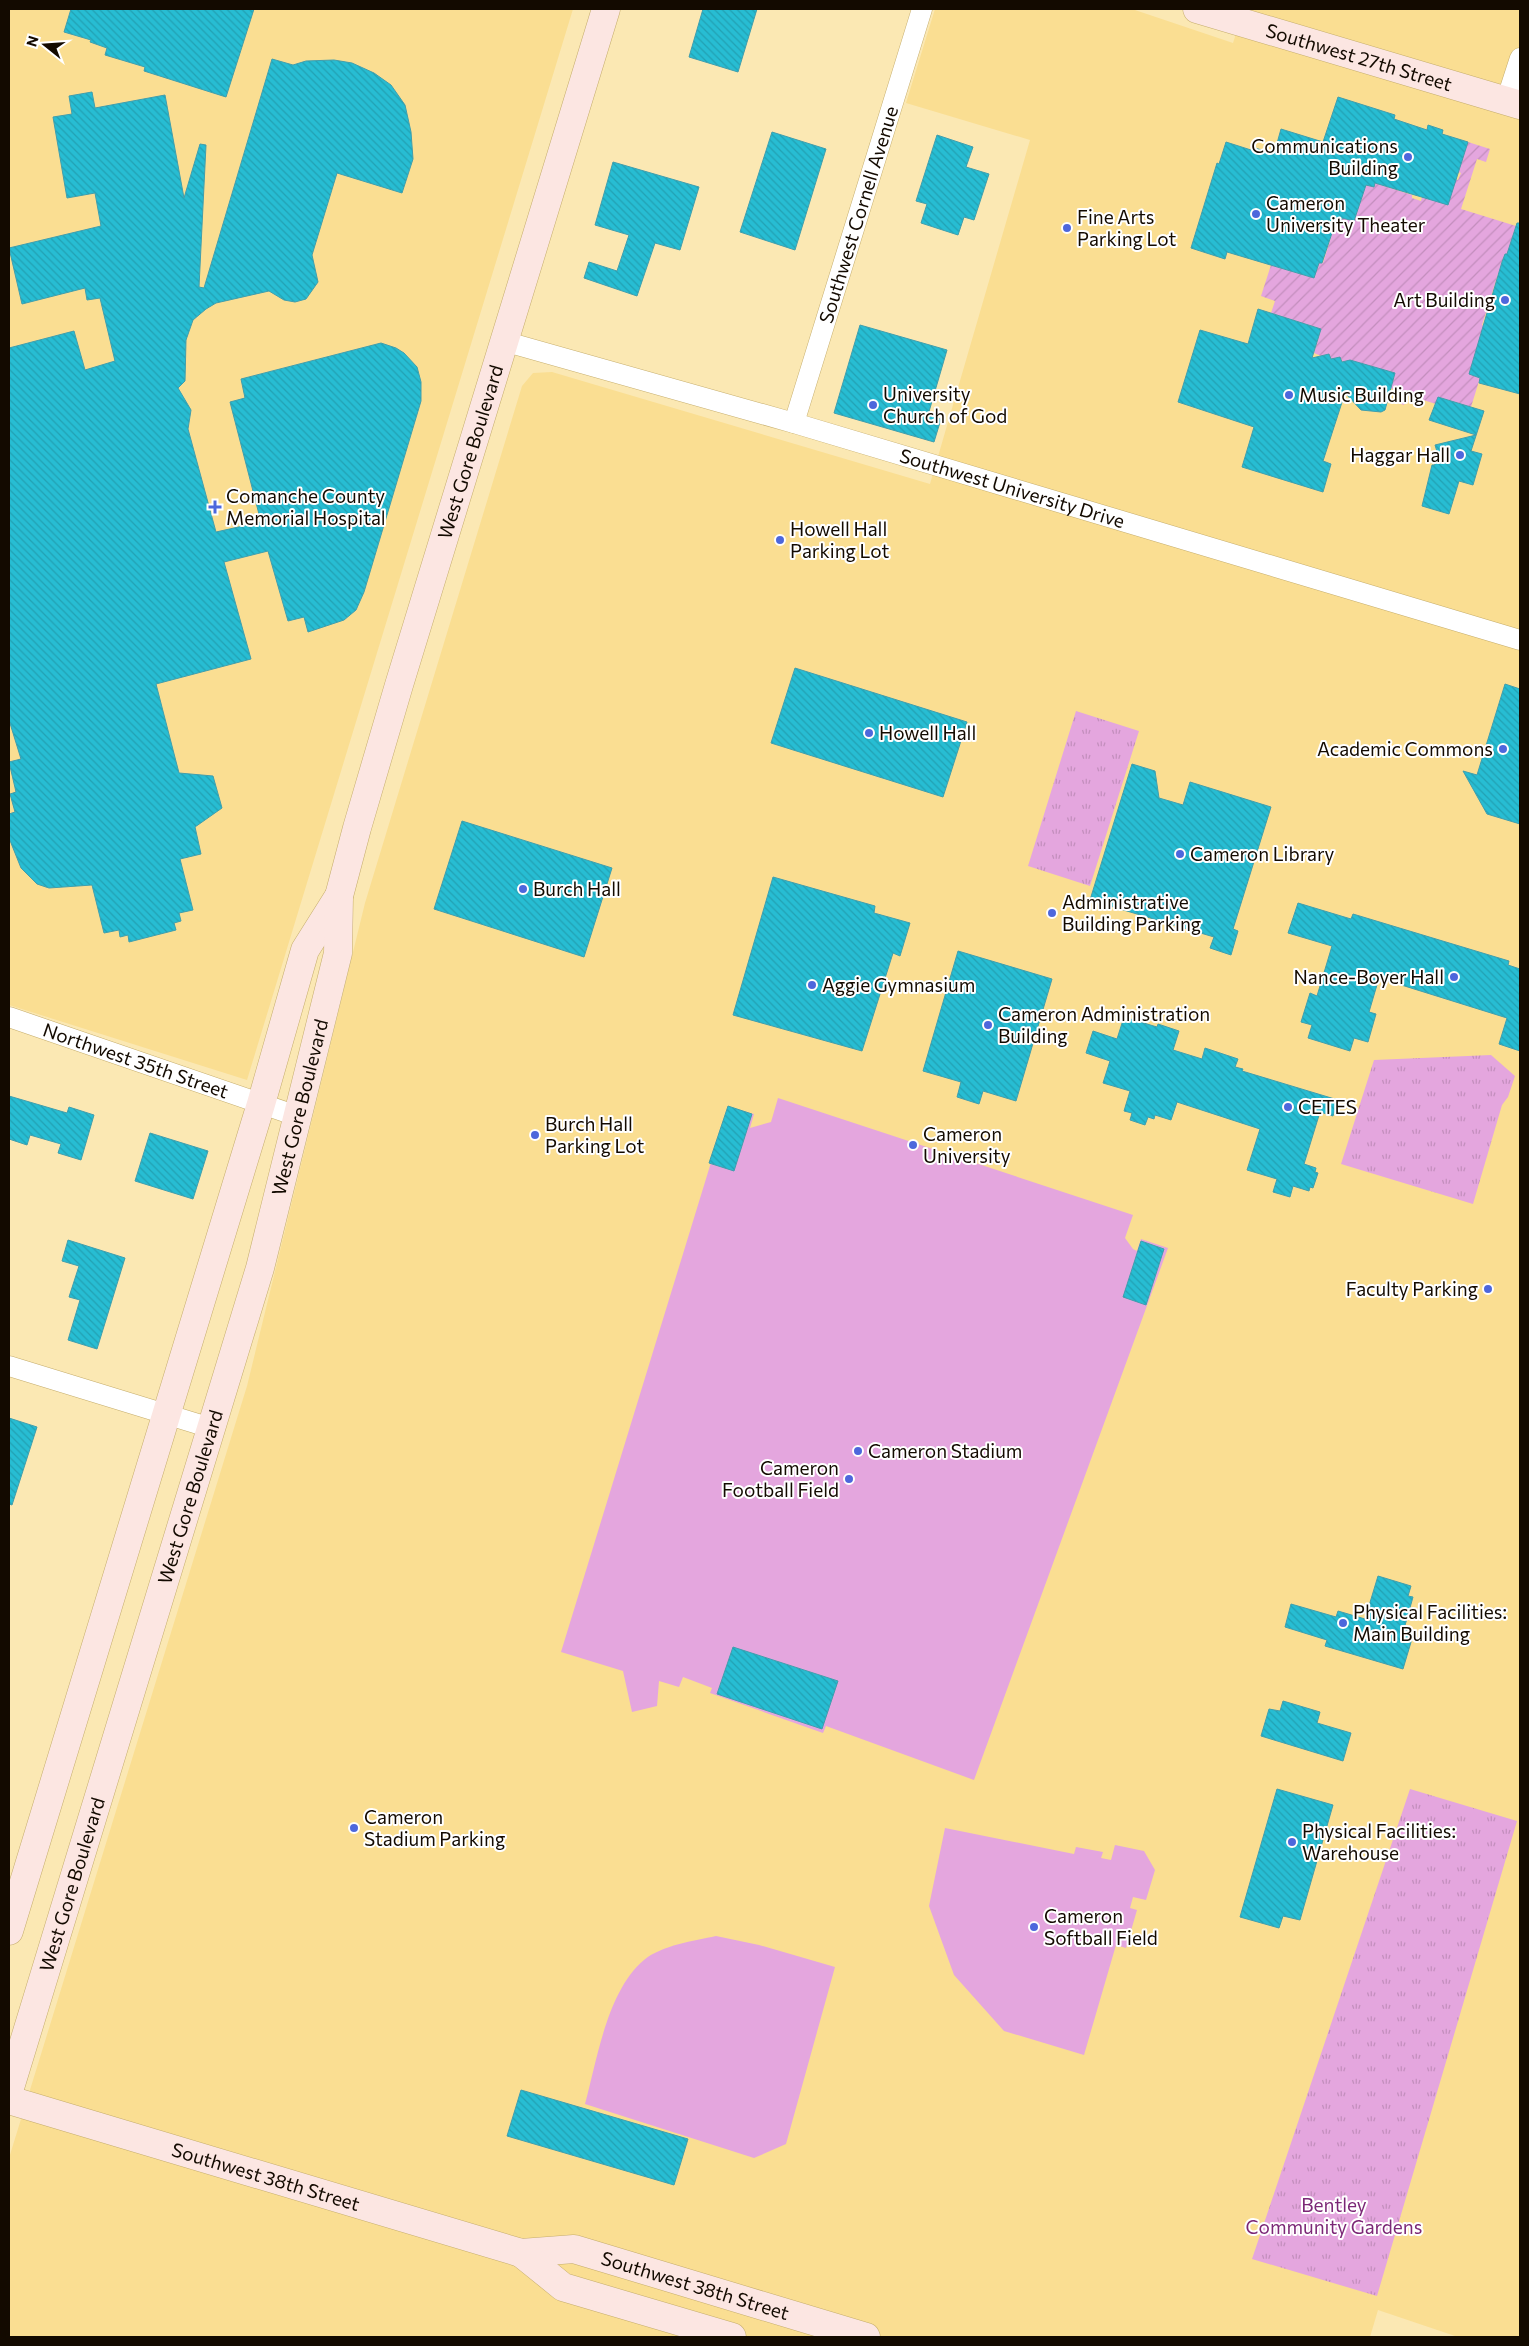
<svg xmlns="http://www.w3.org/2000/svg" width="1529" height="2346" viewBox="0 0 1529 2346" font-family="Commissioner,sans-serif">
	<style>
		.built { fill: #fade92 }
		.grass { fill: #e4a6de }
		.park { fill: url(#park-tufts) }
		.garden { fill: url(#garden-furrows) }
		.building { fill: url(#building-back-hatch); stroke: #419ead }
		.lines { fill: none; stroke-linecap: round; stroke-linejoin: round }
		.street-casing { stroke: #c5ad6c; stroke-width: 21 }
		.secondary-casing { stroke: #c5ad6c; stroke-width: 29 }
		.street { stroke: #fff; stroke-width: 20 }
		.secondary { stroke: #fce6e2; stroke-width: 28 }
		.poi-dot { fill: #4d67dc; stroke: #fff; stroke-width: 2 }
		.labels { text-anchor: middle; stroke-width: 4; stroke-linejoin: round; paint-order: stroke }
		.street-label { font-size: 19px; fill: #130a00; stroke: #fff }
		.poi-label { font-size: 19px; fill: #130a00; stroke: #fff; text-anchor: start }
		.park-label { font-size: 19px; fill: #7b2776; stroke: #fff }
	</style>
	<defs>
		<pattern id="park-tufts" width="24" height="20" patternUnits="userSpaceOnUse" patternTransform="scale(1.25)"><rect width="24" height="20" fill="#e4a6de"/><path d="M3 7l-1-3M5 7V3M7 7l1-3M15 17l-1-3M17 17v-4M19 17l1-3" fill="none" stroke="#c38ebd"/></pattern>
		<pattern id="garden-furrows" width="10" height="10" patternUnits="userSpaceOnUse" patternTransform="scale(1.25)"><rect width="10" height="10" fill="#e4a6de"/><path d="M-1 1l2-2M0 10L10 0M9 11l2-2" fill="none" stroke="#c38ebd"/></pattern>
		<pattern id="building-back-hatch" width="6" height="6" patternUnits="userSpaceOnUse" patternTransform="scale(1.25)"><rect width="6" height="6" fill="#27bdd3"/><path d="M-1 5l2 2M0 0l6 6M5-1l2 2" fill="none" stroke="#22a1b3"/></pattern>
	</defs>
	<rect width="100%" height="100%" fill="#fbe8b3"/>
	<path class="built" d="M 9,9 L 573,9 L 247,1080 L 9,1005 Z
		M 935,9 L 1132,9 L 1233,43 L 1244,9 L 1520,9 L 1520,2337 L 1458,2337 L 1378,2310 L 1370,2337 L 9,2337 L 9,2158 L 247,1386 L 365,903 L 522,386 L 533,373 L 552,372 L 930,484 L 1030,140 L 906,103 Z"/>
	<path class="grass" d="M 778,1098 L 1133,1215 L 1125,1238 L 1133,1249 L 1137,1251 L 1141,1239 L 1168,1248 L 974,1780 L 826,1726 L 823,1733 L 710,1693 L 712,1688 L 683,1677 L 679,1687 L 659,1681 L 657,1706 L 632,1712 L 623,1671 L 561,1652 L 728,1107 L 754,1114 L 750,1128 L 771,1122 Z
		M 945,1828 L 1074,1854 L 1076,1847 L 1103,1852 L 1101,1858 L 1111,1860 L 1115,1845 L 1144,1851 L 1155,1870 L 1146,1900 L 1133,1897 L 1130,1908 L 1137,1910 L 1126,1948 L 1116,1945 L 1084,2055 L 1004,2031 L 954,1975 L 929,1906 Z
		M 716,1936 L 759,1945 L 835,1967 L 786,2144 L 754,2158 L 585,2104 C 597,2060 607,1991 644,1960 C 662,1945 694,1941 716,1936 Z"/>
	<path class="park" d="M 1076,711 L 1139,731 L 1090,886 L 1028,866 Z
		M 1491,1055 L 1515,1076 L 1508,1097 L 1502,1105 L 1473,1204 L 1341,1164 L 1374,1060 Z
		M 1410,1789 L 1517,1821 L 1377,2296 L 1252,2259 Z"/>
	<path class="garden" d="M 1468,142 L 1490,149 L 1486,162 L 1477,159 L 1461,209 L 1516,226 L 1507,254 L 1505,254 L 1501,264 L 1502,275 L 1498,274 L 1482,325 L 1487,327 L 1478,345 L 1469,374 L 1480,378 L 1471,407 L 1438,397 L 1436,404 L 1407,395 L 1404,405 L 1395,402 L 1397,392 L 1391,388 L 1394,377 L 1391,371 L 1383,373 L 1372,370 L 1371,366 L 1343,362 L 1340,357 L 1331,359 L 1329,354 L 1321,356 L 1314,353 L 1321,329 L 1271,313 L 1275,301 L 1261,296 L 1271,265 L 1314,278 L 1319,263 L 1323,263 L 1336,221 L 1341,222 L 1342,218 L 1354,221 L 1366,185 L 1374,187 L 1375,183 L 1412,195 L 1412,198 L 1421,201 L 1422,197 L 1453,178 L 1458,180 L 1461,173 L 1458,172 Z"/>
	<path class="building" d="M 71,9 L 254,9 L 226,97 L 144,71 L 145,67 L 105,55 L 107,48 L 90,42 L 91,40 L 64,32 Z
		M 703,9 L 757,9 L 738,72 L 689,57 Z
		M 272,59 L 293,65 L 306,61 L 334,60 L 352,63 L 374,73 L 391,85 L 405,105 L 411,132 L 413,159 L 402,193 L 337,173 L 312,255 L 318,282 L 306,299 L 295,302 L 284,300 L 269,291 L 216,303 L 206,309 L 193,320 L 186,340 L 185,381 L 178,388 L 191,410 L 188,429 L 216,532 L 261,522 L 230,402 L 245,398 L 241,379 L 381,343 L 396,348 L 404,353 L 417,367 L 421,382 L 421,401 L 364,592 L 356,610 L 344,620 L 308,632 L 304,617 L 288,621 L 268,551 L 224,562 L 251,659 L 156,684 L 179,773 L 213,776 L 222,808 L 195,827 L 201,854 L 180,859 L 193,910 L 179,913 L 181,921 L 174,923 L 176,930 L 129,942 L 128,935 L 120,937 L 119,930 L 104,933 L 92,885 L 49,888 L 37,884 L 21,868 L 9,838 L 9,814 L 15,812 L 10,794 L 16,792 L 9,762 L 21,759 L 9,720 L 9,348 L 74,331 L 85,370 L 115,361 L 100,298 L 87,300 L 85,288 L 22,304 L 9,248 L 101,226 L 95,193 L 67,198 L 53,117 L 72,114 L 69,96 L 92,92 L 95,108 L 165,95 L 184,198 L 200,144 L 206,145 L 199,287 L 204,288 Z
		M 1338,97 L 1395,115 L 1394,119 L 1427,130 L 1428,125 L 1443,130 L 1442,134 L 1468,142 L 1448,205 L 1375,183 L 1374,187 L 1366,185 L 1354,221 L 1342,218 L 1341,222 L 1336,221 L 1322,263 L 1319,263 L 1314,278 L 1227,252 L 1225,259 L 1191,248 L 1217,163 L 1219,164 L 1226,142 L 1251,150 L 1252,147 L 1274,154 L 1281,129 L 1323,142 Z
		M 772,132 L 826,149 L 795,250 L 740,232 Z
		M 937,135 L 973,147 L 966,167 L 989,174 L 974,220 L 964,217 L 958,235 L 921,223 L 927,204 L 916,201 Z
		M 613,162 L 699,187 L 680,250 L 655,243 L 637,296 L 584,278 L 589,262 L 617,271 L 629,235 L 595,225 Z
		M 1517,223 L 1520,223 L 1520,394 L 1479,383 L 1480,378 L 1469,374 L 1502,262 L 1505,254 L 1507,254 Z
		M 1258,309 L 1321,329 L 1312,358 L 1329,354 L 1331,359 L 1340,357 L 1342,362 L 1350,360 L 1395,373 L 1385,410 L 1381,412 L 1361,410 L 1345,393 L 1323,461 L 1331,464 L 1323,492 L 1242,467 L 1254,427 L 1178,402 L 1200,330 L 1248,344 Z
		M 860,325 L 947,350 L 928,415 L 941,419 L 934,442 L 834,413 Z
		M 1438,397 L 1484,411 L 1471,451 L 1482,454 L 1473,485 L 1459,481 L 1449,514 L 1422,506 L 1432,465 L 1435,465 L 1432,454 L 1438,455 L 1435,445 L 1476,435 L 1429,420 Z
		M 795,668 L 967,722 L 943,797 L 771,743 Z
		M 1505,684 L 1520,689 L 1520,824 L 1487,814 L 1463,771 L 1477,775 Z
		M 1132,764 L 1155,771 L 1159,798 L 1183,805 L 1190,782 L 1271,807 L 1233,929 L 1238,931 L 1231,955 L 1210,948 L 1214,937 L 1090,900 Z
		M 462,821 L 612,868 L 584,957 L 434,909 Z
		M 773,877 L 875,906 L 874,913 L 910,923 L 900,956 L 893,953 L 862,1051 L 733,1015 Z
		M 1298,903 L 1351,919 L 1353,914 L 1509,961 L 1508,965 L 1520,969 L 1520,1051 L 1499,1044 L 1507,1018 L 1379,978 L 1369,1012 L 1376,1014 L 1368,1042 L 1354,1038 L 1350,1051 L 1308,1038 L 1312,1025 L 1301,1022 L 1310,993 L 1317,996 L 1332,946 L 1288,933 Z
		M 958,951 L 1052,979 L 1016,1101 L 983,1091 L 979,1104 L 957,1097 L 961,1082 L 923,1071 Z
		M 1124,1017 L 1157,1027 L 1158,1024 L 1179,1031 L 1173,1050 L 1202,1059 L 1205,1048 L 1238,1059 L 1235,1067 L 1243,1069 L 1242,1071 L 1338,1100 L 1333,1116 L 1320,1112 L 1304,1164 L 1316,1168 L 1315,1172 L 1318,1173 L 1313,1188 L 1310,1187 L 1309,1191 L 1293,1186 L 1290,1197 L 1273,1192 L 1277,1179 L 1247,1170 L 1260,1129 L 1177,1102 L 1171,1120 L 1155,1115 L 1154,1119 L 1148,1117 L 1145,1125 L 1130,1120 L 1132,1113 L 1124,1111 L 1130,1091 L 1103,1083 L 1110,1061 L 1086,1053 L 1093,1031 L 1117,1039 Z
		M 9,1096 L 67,1113 L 69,1107 L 94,1115 L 81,1160 L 58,1153 L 61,1144 L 30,1135 L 27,1145 L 9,1139 Z
		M 728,1106 L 752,1114 L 734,1171 L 709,1163 Z
		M 150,1133 L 208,1151 L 193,1199 L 135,1181 Z
		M 68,1240 L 125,1258 L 97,1349 L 68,1340 L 80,1300 L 69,1297 L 79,1266 L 62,1261 Z
		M 1141,1241 L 1164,1249 L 1146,1305 L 1123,1297 Z
		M 9,1418 L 37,1427 L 12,1505 L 9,1504 Z
		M 1378,1576 L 1411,1586 L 1408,1596 L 1413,1597 L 1404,1629 L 1414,1632 L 1403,1669 L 1325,1646 L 1327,1640 L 1285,1627 L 1291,1604 L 1336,1617 L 1338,1611 L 1365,1619 Z
		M 733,1647 L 838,1681 L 822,1729 L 717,1694 Z
		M 1283,1701 L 1320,1712 L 1317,1723 L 1351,1733 L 1343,1761 L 1261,1736 L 1269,1709 L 1280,1711 Z
		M 1277,1789 L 1333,1805 L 1300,1920 L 1283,1916 L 1279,1928 L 1240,1917 Z
		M 521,2090 L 688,2139 L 674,2185 L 507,2136 Z"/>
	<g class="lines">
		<defs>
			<g id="street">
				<path d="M 1506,101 L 1520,58"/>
				<path id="s1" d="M 503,341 L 794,423 L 1520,640"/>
				<path id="s2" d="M 794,423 L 922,9"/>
				<path id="s3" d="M 9,1017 L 297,1116"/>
				<path d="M 9,1366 L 211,1428"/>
			</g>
			<g id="secondary">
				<path id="s4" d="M 1197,9 L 1520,105"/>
				<path d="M 9,1931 L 261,1104 L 305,950 L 339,896"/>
				<path id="s5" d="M 9,2091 L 260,1268 L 338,953 L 339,896 L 357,828 L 399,685 L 606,9"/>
				<path id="s6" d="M 9,2100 L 521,2253 L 574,2249 L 866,2337"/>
				<path d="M 521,2253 L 563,2287 L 732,2337"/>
			</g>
		</defs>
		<use href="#street" class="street-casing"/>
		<use href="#secondary" class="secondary-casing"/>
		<use href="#street" class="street"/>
		<use href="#secondary" class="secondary"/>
	</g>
	<g class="poi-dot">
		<circle cx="1408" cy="157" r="5"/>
		<circle cx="1256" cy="214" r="5"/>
		<circle cx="1067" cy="228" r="5"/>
		<circle cx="1505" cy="300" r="5"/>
		<circle cx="1289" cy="395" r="5"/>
		<circle cx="873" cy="405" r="5"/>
		<circle cx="1460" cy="455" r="5"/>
		<path d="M212.5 499.5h5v5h5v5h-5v5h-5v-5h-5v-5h5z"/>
		<circle cx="780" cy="540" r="5"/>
		<circle cx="869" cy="733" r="5"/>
		<circle cx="1503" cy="749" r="5"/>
		<circle cx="1180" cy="854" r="5"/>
		<circle cx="523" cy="889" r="5"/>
		<circle cx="1052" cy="913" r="5"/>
		<circle cx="1454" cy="977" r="5"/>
		<circle cx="812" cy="985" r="5"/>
		<circle cx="988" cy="1025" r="5"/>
		<circle cx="1288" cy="1107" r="5"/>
		<circle cx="535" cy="1135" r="5"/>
		<circle cx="913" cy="1145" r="5"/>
		<circle cx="1488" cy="1289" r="5"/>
		<circle cx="858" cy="1451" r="5"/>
		<circle cx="849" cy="1479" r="5"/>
		<circle cx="1343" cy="1623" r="5"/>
		<circle cx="354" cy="1828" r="5"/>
		<circle cx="1292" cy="1842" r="5"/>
		<circle cx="1034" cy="1927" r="5"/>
	</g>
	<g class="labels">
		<g class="street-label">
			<text dy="7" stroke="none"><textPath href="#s4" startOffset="169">Southwest 27th Street</textPath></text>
			<text dy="7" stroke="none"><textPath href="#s2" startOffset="218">Southwest Cornell Avenue</textPath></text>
			<text dy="7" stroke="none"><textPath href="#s5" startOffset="1705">West Gore Boulevard</textPath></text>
			<text dy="7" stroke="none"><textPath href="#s1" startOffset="530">Southwest University Drive</textPath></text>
			<text dy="7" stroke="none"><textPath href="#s3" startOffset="134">Northwest 35th Street</textPath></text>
			<text dy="7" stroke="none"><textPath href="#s5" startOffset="1026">West Gore Boulevard</textPath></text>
			<text dy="7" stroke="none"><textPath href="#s5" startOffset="621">West Gore Boulevard</textPath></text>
			<text dy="7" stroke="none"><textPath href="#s5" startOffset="216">West Gore Boulevard</textPath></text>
			<text dy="7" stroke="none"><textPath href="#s6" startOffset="268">Southwest 38th Street</textPath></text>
			<text dy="7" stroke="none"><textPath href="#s6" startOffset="714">Southwest 38th Street</textPath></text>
		</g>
		<g class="poi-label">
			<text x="1398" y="153" text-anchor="end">Communications<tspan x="1398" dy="22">Building</tspan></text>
			<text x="1266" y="210">Cameron<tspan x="1266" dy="22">University Theater</tspan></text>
			<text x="1077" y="224">Fine Arts<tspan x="1077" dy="22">Parking Lot</tspan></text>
			<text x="1495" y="307" text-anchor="end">Art Building</text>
			<text x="883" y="401">University<tspan x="883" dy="22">Church of God</tspan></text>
			<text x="1299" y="402">Music Building</text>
			<text x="1450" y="462" text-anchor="end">Haggar Hall</text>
			<text x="226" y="503">Comanche County<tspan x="226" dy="22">Memorial Hospital</tspan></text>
			<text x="790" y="536">Howell Hall<tspan x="790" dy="22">Parking Lot</tspan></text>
			<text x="879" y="740">Howell Hall</text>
			<text x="1493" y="756" text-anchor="end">Academic Commons</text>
			<text x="1190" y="861">Cameron Library</text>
			<text x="533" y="896">Burch Hall</text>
			<text x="1062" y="909">Administrative<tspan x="1062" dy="22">Building Parking</tspan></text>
			<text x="1444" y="984" text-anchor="end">Nance-Boyer Hall</text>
			<text x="822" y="992">Aggie Gymnasium</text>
			<text x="998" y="1021">Cameron Administration<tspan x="998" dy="22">Building</tspan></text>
			<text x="1298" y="1114">CETES</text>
			<text x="545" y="1131">Burch Hall<tspan x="545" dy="22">Parking Lot</tspan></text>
			<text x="923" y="1141">Cameron<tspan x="923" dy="22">University</tspan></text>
			<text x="1478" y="1296" text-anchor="end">Faculty Parking</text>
			<text x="868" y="1458">Cameron Stadium</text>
			<text x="839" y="1475" text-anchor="end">Cameron<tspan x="839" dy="22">Football Field</tspan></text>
			<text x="1353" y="1619">Physical Facilities:<tspan x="1353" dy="22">Main Building</tspan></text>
			<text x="364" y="1824">Cameron<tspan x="364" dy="22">Stadium Parking</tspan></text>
			<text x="1302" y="1838">Physical Facilities:<tspan x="1302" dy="22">Warehouse</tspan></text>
			<text x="1044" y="1923">Cameron<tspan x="1044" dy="22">Softball Field</tspan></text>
		</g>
		<g class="park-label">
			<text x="1334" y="2212">Bentley<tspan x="1334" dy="22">Community Gardens</tspan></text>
		</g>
	</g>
	<rect width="1529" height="2346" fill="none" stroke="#130a00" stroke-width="20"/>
	<g transform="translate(45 45) rotate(287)" stroke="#ffffff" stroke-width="4" paint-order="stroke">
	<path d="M0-4L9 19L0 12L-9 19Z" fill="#130a00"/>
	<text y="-8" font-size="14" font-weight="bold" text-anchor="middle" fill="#130a00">N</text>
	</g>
</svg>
